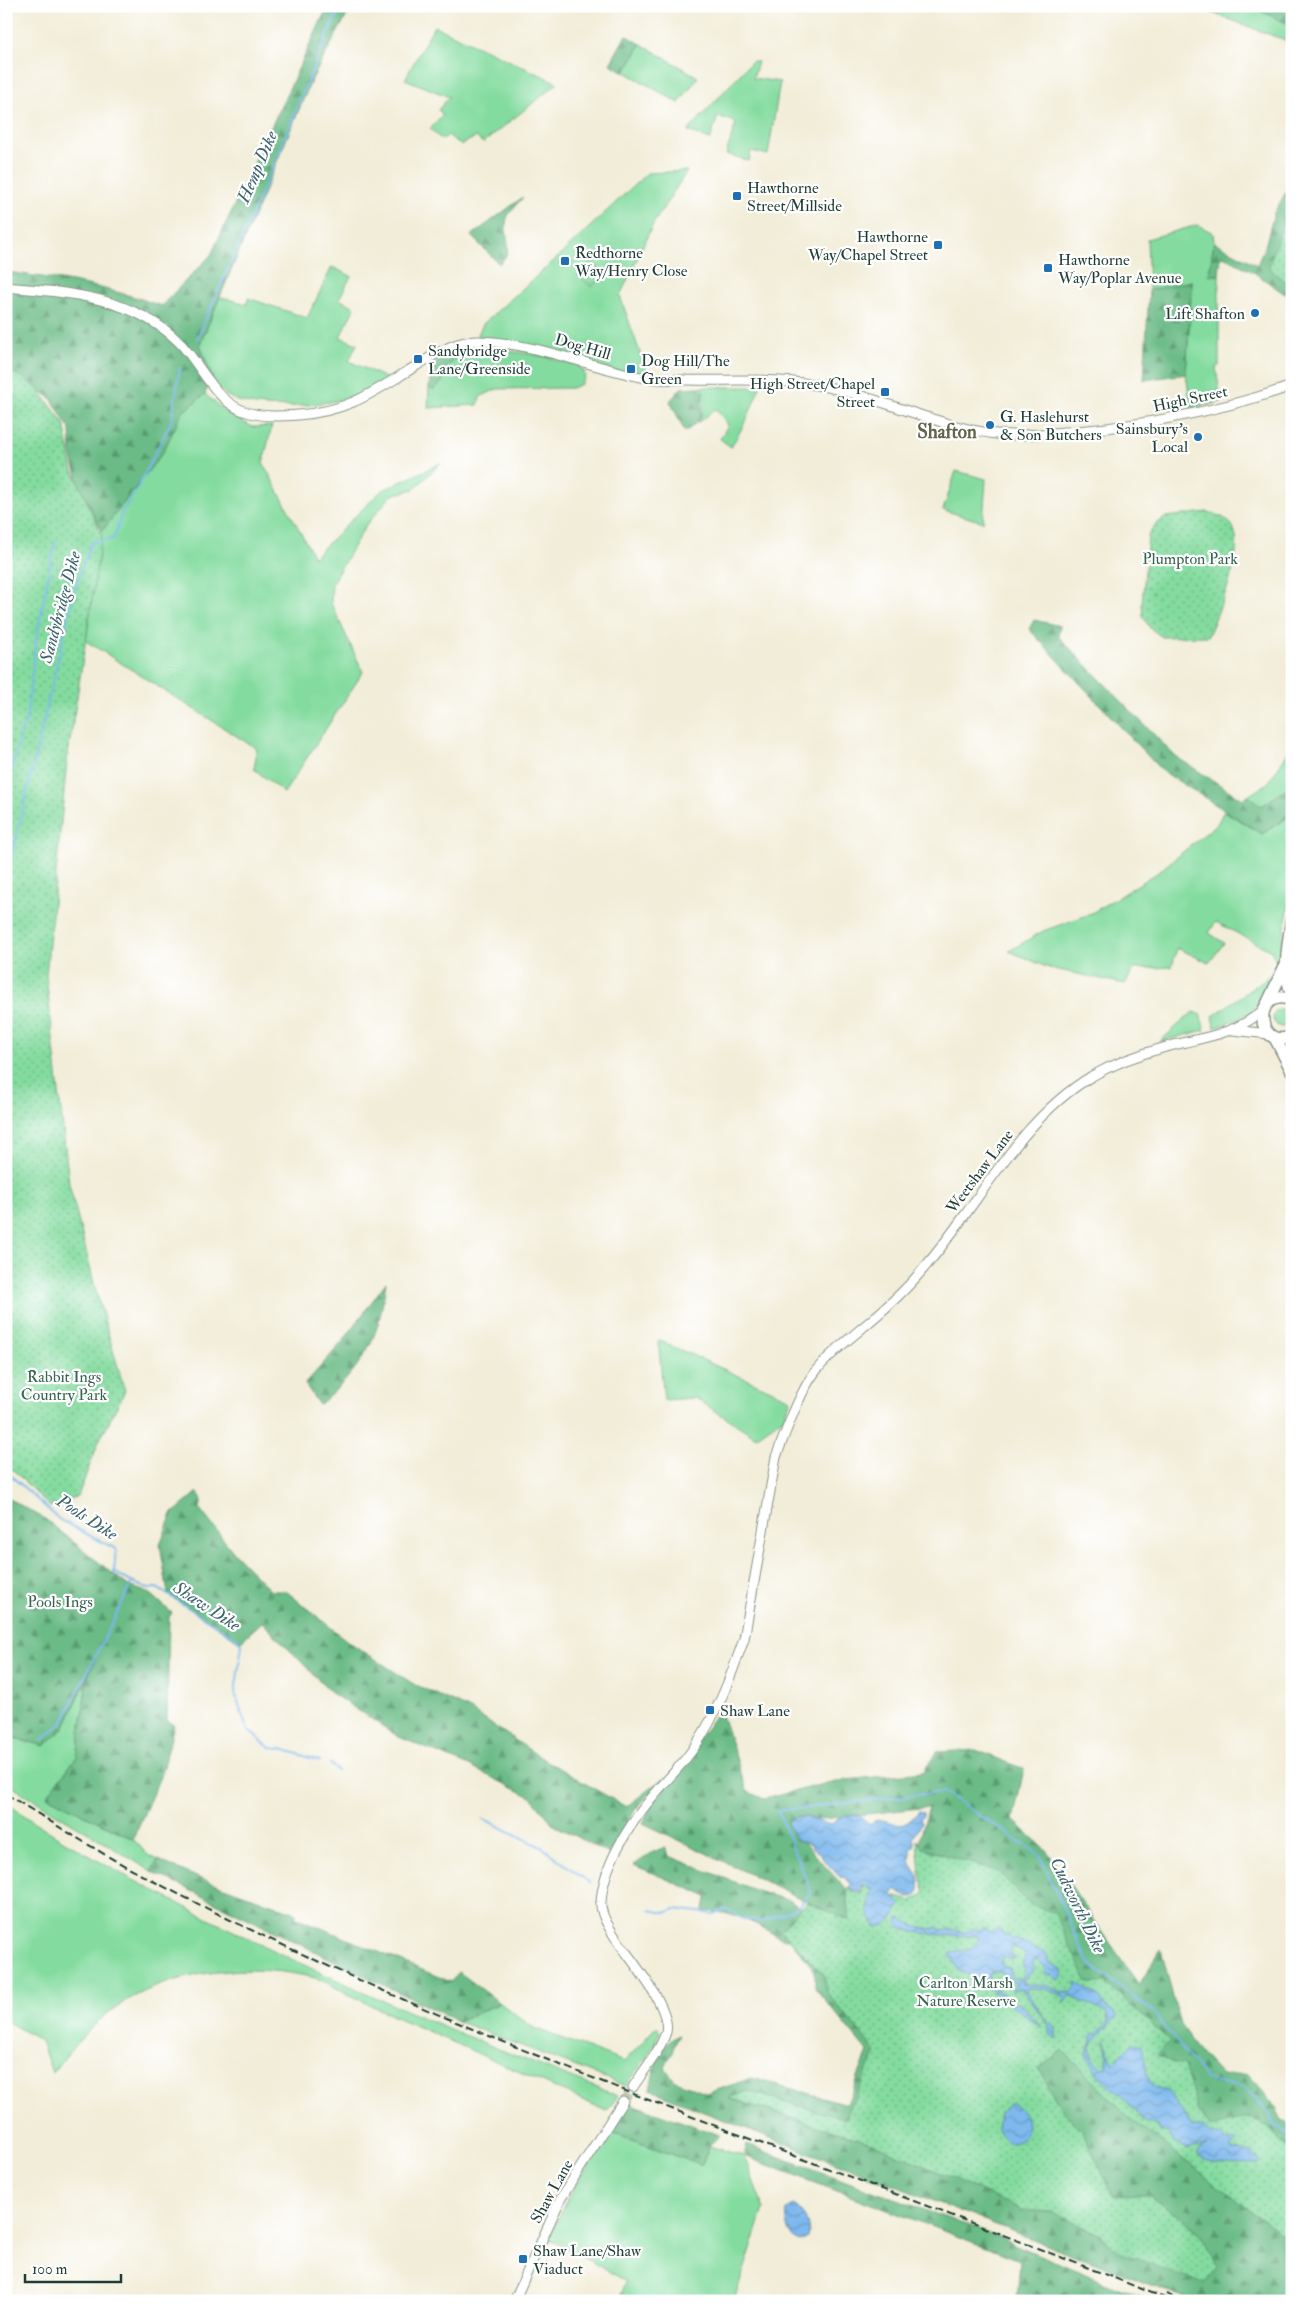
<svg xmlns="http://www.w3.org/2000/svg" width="1298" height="2307" viewBox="0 0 1298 2307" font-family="'IM FELL Double Pica',serif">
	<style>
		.green { fill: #83db9f; stroke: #518c6a }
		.forest { fill: url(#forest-firs); stroke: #447c5d }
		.park { fill: url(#park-dots); stroke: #518c6a }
		.water { fill: url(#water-waves); stroke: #4e7a91; fill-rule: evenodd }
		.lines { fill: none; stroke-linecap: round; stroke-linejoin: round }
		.stream { stroke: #7db8ee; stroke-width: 2 }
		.tertiary-tunnel { stroke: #c8cab7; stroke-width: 9; stroke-dasharray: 9 4.5; stroke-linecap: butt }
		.tertiary-casing { stroke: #889586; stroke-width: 11 }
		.trunk-casing { stroke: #889586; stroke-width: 14 }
		.tertiary { stroke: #fff; stroke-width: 9 }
		.trunk { stroke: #fff; stroke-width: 11 }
		.rail { stroke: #1f3d34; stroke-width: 2; stroke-dasharray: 8 4; stroke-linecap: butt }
		.poi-dot { fill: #1f6fb2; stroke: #fff; stroke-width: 2 }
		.labels { text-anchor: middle; stroke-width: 4.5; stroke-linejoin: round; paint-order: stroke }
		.poi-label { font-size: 16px; fill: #1f3d34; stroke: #fff; text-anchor: start }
		.street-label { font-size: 16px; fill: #1f3d34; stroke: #fff }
		.park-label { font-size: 16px; fill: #38644f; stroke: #fff }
		.water-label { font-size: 18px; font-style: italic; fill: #3b626c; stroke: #fff }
		.quarter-label { font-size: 19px; font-weight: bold; fill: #60654b; stroke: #fff }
	</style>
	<defs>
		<pattern id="forest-firs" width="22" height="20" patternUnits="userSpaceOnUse" patternTransform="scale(1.25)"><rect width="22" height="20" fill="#6abb86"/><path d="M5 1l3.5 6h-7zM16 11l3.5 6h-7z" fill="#57996e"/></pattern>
		<pattern id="park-dots" width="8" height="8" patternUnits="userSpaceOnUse" patternTransform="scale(1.25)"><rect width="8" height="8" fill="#83db9f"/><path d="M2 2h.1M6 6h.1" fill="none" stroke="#6bb382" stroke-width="1.8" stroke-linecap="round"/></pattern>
		<pattern id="water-waves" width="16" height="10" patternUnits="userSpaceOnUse" patternTransform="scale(1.25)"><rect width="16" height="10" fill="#7db8ee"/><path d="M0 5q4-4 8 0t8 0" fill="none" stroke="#6697c2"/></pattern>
	</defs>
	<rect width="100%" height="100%" fill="#fff"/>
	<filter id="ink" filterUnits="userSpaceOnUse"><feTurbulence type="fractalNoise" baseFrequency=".02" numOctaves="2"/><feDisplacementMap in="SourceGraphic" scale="10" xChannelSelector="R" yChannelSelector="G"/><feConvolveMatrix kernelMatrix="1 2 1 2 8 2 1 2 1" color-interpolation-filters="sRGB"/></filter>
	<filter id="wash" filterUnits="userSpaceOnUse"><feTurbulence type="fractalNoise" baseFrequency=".0096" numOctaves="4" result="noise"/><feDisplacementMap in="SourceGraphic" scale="20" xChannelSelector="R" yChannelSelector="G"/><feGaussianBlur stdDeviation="1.12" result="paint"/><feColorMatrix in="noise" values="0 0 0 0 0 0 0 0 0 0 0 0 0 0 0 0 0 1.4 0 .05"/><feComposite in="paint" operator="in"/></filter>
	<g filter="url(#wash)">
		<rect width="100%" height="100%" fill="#f2edd8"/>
		<path class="green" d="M 1194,6 L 1251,6 L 1292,26 L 1292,43 Z
			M 434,26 L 558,83 L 483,143 L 476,137 L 460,145 L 448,135 L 442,140 L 430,129 L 443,114 L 438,110 L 449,97 L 405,79 Z
			M 641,44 L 698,77 L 679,103 L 625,72 Z
			M 752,61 L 758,62 L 753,78 L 780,82 L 768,155 L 751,151 L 749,161 L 726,154 L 736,123 L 718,116 L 710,140 L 688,131 Z
			M 687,171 L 653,224 L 620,296 L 649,378 L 477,341 L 479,332 L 484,323 L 557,258 L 647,173 Z
			M 1198,225 L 1213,233 L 1214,242 L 1209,274 L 1219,275 L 1219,366 L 1216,367 L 1221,402 L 1191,408 L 1186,374 L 1192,281 L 1149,290 L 1147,239 Z
			M 332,267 L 351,276 L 339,299 L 355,307 L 340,337 L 357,344 L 349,361 L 390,380 C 385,383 379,387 374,390 C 343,404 253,417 225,394 C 211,383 206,360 200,344 L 220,297 L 247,304 L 248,298 L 307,318 Z
			M 479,347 L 542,356 L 578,366 L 584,371 L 585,376 L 581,384 L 572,388 L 497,389 L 480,397 L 478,405 L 428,408 L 429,388 L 434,390 L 442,378 L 444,369 L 454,360 L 453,354 L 465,348 Z
			M 697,387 L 760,387 L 746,421 L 731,447 L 720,439 L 728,425 L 716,409 L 697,423 L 702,415 L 703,389 Z
			M 205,394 L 224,411 L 252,427 L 272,426 L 263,463 L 314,557 L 381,491 L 441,463 L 414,489 L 392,495 L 366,525 L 332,583 L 331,603 L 363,672 L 284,793 L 254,769 L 257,749 L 86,641 L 102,531 L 163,452 L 182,413 Z
			M 956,471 L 986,479 L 983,522 L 943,510 Z
			M 1292,746 L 1292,784 L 1261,807 L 1248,796 L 1268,783 Z
			M 1224,811 L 1262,834 L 1292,815 L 1292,890 L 1278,964 L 1271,951 L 1216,922 L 1209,933 L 1224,943 L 1209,963 L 1177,948 L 1172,967 L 1134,969 L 1125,984 L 1049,968 L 1009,951 L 1043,931 L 1090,914 L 1157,873 L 1217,824 Z
			M 1275,972 L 1252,1013 L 1215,1028 L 1213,1016 Z
			M1273 1018a9 9 0 1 1 18 0a9 9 0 1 1-18 0Z
			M 1193,1012 L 1200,1014 L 1205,1030 L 1159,1042 Z
			M 658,1340 L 791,1399 L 783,1418 L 756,1437 L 695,1398 L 664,1400 Z
			M 87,1679 L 77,1757 L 47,1796 L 133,1839 L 148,1855 L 158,1860 L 151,1871 L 6,1783 L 6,1735 L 28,1743 L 64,1728 Z
			M 6,1803 C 70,1848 143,1886 213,1921 C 344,1987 480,2043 618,2096 L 607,2111 C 543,2082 478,2054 414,2025 C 391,2015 368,2004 346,1993 C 336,1988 325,1981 315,1978 C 251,1962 173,1970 118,2006 C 91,2024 72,2049 52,2073 L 41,2041 L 6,2021 Z
			M 500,2003 L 534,2028 L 624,2062 L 657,2026 L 660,2033 L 648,2055 L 626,2086 L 457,2021 Z
			M 609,2132 L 702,2165 L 709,2146 L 744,2156 L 764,2209 L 734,2301 L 619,2301 L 626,2281 L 548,2238 L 573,2190 Z"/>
		<path class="forest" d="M 328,6 L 352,6 L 311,81 L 200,344 L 212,377 L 205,394 L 182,413 L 163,452 L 102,531 L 79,485 L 71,452 L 70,429 L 51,398 L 6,369 L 6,272 C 60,279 110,287 161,306 L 211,255 Z
			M 1251,6 L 1292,6 L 1292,26 Z
			M 626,35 L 641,44 L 625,72 L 610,64 Z
			M 1292,182 L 1292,205 L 1283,223 L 1274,273 L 1292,286 L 1292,299 L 1255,273 L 1221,255 L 1219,275 L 1209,275 L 1214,242 L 1257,265 L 1266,243 L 1274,213 Z
			M 523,197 C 519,203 511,209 508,216 C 500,234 518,247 499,264 L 471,236 Z
			M 1192,281 L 1186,374 L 1144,380 L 1149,290 Z
			M 453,354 L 454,360 C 448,367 439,371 443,381 L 434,390 L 429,388 C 431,366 431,362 453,354 Z
			M 697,387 L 704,393 C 694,412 712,412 685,432 L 670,401 L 681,388 Z
			M 1034,620 L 1060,626 L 1058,636 L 1175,756 L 1242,799 L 1248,796 L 1262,806 L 1292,784 L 1292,815 L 1262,834 L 1161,770 L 1029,629 Z
			M 386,1282 C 384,1296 382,1310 378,1324 C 369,1356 344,1385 319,1405 L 305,1384 L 344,1340 Z
			M 198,1492 L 202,1500 L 200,1509 L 234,1553 L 271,1591 L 286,1591 L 346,1640 L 412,1683 L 472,1711 L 543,1759 L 626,1807 L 666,1776 L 635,1810 L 611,1855 L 554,1825 L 531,1797 L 467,1765 L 399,1737 L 333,1694 L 262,1622 L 240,1642 L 168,1594 L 160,1544 L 172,1514 Z
			M 6,1497 L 45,1519 L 127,1585 L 151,1594 L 172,1613 L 169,1617 L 167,1720 L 174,1725 L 163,1770 L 133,1839 L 47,1796 L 77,1757 L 87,1679 L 95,1659 L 64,1728 L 44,1746 L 6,1735 Z
			M 720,1709 L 747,1791 L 764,1799 L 836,1781 L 923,1772 L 937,1752 L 976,1750 L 1024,1769 L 1013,1820 L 1047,1851 L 1139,1985 L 1161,1949 L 1180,2025 L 1202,2055 L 1222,2076 L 1247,2073 L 1276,2107 L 1281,2120 L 1292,2126 L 1292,2148 L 1287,2147 L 1266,2127 L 1249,2117 L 1211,2127 L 1198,2112 L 1184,2065 L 1171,2062 L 1155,2054 L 1170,2041 L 1106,1983 L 1087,1983 L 1055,1914 L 1031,1905 L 997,1871 L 922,1848 L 919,1842 L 929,1807 L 795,1822 L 801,1840 L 846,1889 L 850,1922 L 643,1823 L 652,1804 Z
			M 665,1847 L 669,1856 L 757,1891 L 790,1901 L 801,1909 L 781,1930 L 825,1976 L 826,1991 L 876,2052 L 845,2120 L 747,2091 L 730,2099 L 869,2142 L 955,2179 L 1021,2210 L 1052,2212 L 1099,2235 L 1118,2251 L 1204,2238 L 1181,2218 L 1149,2195 L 1113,2196 L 1082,2130 L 1062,2110 L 1038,2068 L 1063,2050 L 1128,2117 L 1292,2242 L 1292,2301 L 1193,2301 L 701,2111 L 650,2089 C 654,2069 659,2044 679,2034 L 665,2068 L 675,2081 L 708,2093 L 752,2078 L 847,2104 L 868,2052 L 815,1988 L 815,1971 L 790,1939 C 778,1940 769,1930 758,1925 C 737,1916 725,1911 702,1911 L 708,1897 L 634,1865 L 653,1852 Z
			M 158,1860 L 199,1878 L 296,1913 L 295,1917 L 451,1982 L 459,1972 L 500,2003 L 457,2021 L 151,1871 Z
			M 629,2103 L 720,2135 L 709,2146 L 702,2165 L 609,2132 Z
			M 747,2145 L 985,2232 L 1150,2301 L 1017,2301 L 1020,2260 L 744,2156 Z"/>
		<path class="park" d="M 1292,205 L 1292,286 L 1274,273 L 1269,266 L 1283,223 Z
			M 590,260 L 605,273 L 592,287 L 578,275 Z
			M 6,371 L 19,375 L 37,388 L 64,423 L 73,471 L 102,535 L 67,761 L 46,975 L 69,1183 L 97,1295 L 125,1391 L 99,1441 L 78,1496 L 50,1507 L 9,1466 L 6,1466 Z
			M 1207,512 C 1216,514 1225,517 1231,524 C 1249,548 1218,611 1208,636 L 1162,637 L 1150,628 L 1143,617 L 1142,604 L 1148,536 L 1155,525 L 1166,517 Z
			M 917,1840 L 922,1848 L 997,1871 L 1031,1905 L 1055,1913 L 1087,1983 L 1106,1983 L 1170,2041 L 1156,2054 L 1171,2062 L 1184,2065 L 1198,2112 L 1211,2127 L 1249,2117 L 1266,2127 L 1287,2146 L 1292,2148 L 1292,2242 L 1128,2117 L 1063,2050 L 1038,2068 L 1062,2110 L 1082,2130 L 1113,2196 L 1149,2195 L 1181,2218 L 1204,2239 L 1217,2267 L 1203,2285 L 1118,2251 L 1099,2234 L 1052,2212 L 1021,2210 L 955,2179 L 869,2142 L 729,2098 L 747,2091 L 845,2119 L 876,2052 L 826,1991 L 825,1976 L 781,1930 L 807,1902 L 850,1921 L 847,1887 L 861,1896 L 864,1882 L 871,1890 L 911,1901 L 925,1893 L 920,1874 Z"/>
		<path class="water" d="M 919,1811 L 923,1813 L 923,1816 L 920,1819 L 922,1823 L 913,1838 L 915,1845 L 910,1849 C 913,1854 910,1855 910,1860 C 911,1866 916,1870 918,1875 C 921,1885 920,1901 905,1896 C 901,1895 898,1891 895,1890 L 892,1895 L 901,1905 C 894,1914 890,1929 876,1926 L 868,1912 L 872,1889 L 862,1885 L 860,1889 L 862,1894 L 850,1888 L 850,1884 L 844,1877 L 841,1878 L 823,1859 L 820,1853 L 811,1848 L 810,1845 L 796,1840 L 787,1823 C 799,1809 817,1822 831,1825 L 841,1817 L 860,1815 L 868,1823 L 872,1824 L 874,1821 C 898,1816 896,1838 919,1811 Z
			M 901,1918 C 910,1923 924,1933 937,1927 L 943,1931 C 946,1931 949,1929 952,1929 C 959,1931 965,1936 972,1928 L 979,1931 L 983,1928 L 990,1932 L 1000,1929 L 1004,1935 L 1010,1935 L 1011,1939 C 1025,1940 1031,1950 1046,1953 L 1049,1962 L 1063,1970 L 1063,1976 L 1058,1980 L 1052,1975 L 1046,1974 L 1045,1967 L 1037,1959 L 1032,1962 L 1035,1968 L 1022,1982 L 1022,1984 L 1048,1986 L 1061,1992 L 1071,1991 L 1076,1986 L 1075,1982 L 1098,1996 L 1107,2008 L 1116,2014 L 1117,2019 L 1113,2020 L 1094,2041 L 1090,2051 L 1094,2061 L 1102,2068 L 1107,2067 L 1106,2040 L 1110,2059 L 1113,2062 L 1133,2043 L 1142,2045 L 1147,2074 L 1151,2083 L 1154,2087 L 1168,2091 L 1192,2127 L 1202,2127 L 1210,2135 L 1223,2135 L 1224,2141 L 1238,2142 L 1231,2148 L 1231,2151 C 1242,2152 1254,2150 1260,2162 L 1258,2164 C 1244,2163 1206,2166 1197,2155 L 1200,2149 L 1208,2144 L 1188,2150 L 1174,2143 L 1169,2133 L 1160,2131 L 1158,2126 L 1145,2122 L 1120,2094 L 1099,2076 L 1086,2055 L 1092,2042 L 1092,2035 L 1099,2032 L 1108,2022 L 1108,2013 C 1097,2004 1083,2005 1073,1996 L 1069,1996 L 1064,2003 L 1063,1996 L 1046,1989 L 1027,1988 L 1027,1991 L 1047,2022 L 1056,2028 L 1056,2039 L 1048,2033 L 1050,2030 C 1049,2026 1026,1993 1022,1989 L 1012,1991 L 1016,1984 L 1008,1977 L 998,1985 L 1003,1976 L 1000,1971 L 991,1971 L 988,1978 L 989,1986 L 1005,1995 L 1006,1999 L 1012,2003 L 1019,2002 L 1042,2028 L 972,1976 L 959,1971 L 949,1954 C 962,1946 967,1957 979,1939 L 978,1936 C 964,1936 910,1935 900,1927 C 897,1924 897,1923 897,1920 ZM 1013,1946 C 1018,1953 1026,1948 1026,1960 L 1022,1965 L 1026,1973 L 1019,1980 L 1011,1976 L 1010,1967 L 1000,1964 L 1003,1957 L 1012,1960 L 1015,1958 L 1009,1953 Z
			M 1010,2103 C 1032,2107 1035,2142 1010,2143 L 997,2130 L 999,2114 Z
			M 793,2205 C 803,2209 811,2227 808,2238 L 800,2242 C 789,2238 785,2220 787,2210 Z"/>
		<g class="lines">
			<path class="stream" d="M 197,339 L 271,172 L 332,23 L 344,6
				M 6,793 L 22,728 L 26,721 L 36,640 L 55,542
				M 6,880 L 75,588 L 91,543 L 114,538 L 122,512 L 138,487 L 171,422 L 180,368
				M 6,1471 L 60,1520 L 116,1549 L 114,1572 C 126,1579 142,1590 157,1588 L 236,1638 L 242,1645 L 235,1693 L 247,1729 L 270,1748 L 282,1749 L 320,1761
				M 42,1740 L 62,1723 L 132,1583
				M 330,1764 L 338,1771
				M 484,1819 L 543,1848 L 590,1883
				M 650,1910 L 665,1913 L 675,1909 L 713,1914 L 725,1909 L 741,1918 L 760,1922 L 797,1908 L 811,1892 L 778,1811 L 944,1792 L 1040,1855 L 1087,1961 L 1153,2012 L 1206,2079 L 1243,2088 L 1269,2111 L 1273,2126 L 1292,2135"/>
		</g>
	</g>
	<g filter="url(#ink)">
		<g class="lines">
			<path class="tertiary-tunnel" d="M 623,2101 L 633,2087"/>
			<defs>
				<path id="tertiary" d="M 6,287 C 67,292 133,297 179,342 C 202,365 216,405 250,413 C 266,417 282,416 298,415 C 350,411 373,392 416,366 C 436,354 455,340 479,341 C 536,343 590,367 646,378 C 659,380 674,379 687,380 C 728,381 770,378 810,384 C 874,393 932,426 996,434 C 1023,437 1050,433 1078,431 C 1151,424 1222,410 1292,386
					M 1233,1030 L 1269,1034
					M 633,2087 C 644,2070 660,2051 666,2032 C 672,2007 629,1958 615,1937 C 609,1927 600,1914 601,1902 C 603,1867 627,1828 649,1801 C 663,1783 680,1768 693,1749 C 716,1717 731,1676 744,1639 L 776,1457 C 785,1434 800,1391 815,1372 C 828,1355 846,1342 862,1328 C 884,1310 906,1290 924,1268 C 980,1204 1017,1121 1092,1076 C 1115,1063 1140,1054 1166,1047 C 1199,1038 1236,1035 1263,1010
					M 514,2301 L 561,2198 L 623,2101"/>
				<path id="trunk" d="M 1292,918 C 1288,944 1282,971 1292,995
					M 1292,1000 C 1251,985 1255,1053 1292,1036
					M 1267,1004 L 1285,966
					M 1275,1038 L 1292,1071"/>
			</defs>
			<use href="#tertiary" class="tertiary-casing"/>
			<use href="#trunk" class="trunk-casing"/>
			<use href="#tertiary" class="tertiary"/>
			<use href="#trunk" class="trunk"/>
			<path class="rail" d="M 6,1794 C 55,1824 104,1856 155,1882 C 481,2051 831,2164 1172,2301
				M 1166,2294 L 1182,2301"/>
		</g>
	</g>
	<g class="poi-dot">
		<rect x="732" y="191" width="10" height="10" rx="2.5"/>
		<rect x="933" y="240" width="10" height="10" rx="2.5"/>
		<rect x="560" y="256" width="10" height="10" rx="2.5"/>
		<rect x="1043" y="263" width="10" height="10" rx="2.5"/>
		<circle cx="1255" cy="313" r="5"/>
		<rect x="413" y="354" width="10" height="10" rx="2.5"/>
		<rect x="626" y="364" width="10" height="10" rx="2.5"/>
		<rect x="880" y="387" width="10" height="10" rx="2.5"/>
		<circle cx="990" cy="425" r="5"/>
		<circle cx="1198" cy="437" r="5"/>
		<rect x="705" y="1705" width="10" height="10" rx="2.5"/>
		<rect x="518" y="2254" width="10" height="10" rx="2.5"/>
	</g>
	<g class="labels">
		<g class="poi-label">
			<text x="747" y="193">Hawthorne<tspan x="747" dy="18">Street/Millside</tspan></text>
			<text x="928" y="242" text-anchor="end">Hawthorne<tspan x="928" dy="18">Way/Chapel Street</tspan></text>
			<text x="575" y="258">Redthorne<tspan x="575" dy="18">Way/Henry Close</tspan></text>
			<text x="1058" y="265">Hawthorne<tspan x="1058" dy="18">Way/Poplar Avenue</tspan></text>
			<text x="1245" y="319" text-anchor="end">Lift Shafton</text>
			<text x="428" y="356">Sandybridge<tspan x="428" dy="18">Lane/Greenside</tspan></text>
			<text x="641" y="366">Dog Hill/The<tspan x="641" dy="18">Green</tspan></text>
			<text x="875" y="389" text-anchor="end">High Street/Chapel<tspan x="875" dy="18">Street</tspan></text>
			<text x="1000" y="422">G. Haslehurst<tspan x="1000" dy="18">&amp; Son Butchers</tspan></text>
			<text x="1188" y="434" text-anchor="end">Sainsbury's<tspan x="1188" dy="18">Local</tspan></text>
			<text x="720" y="1716">Shaw Lane</text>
			<text x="533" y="2256">Shaw Lane/Shaw<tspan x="533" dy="18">Viaduct</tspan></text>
		</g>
		<g class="street-label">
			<text transform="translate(583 346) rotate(16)" y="6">Dog Hill</text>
			<text transform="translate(1190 398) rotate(-12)" y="6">High Street</text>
			<text transform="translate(979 1171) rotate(-53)" y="6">Weetshaw Lane</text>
			<text transform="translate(551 2191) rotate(-61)" y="6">Shaw Lane</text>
		</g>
		<g class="park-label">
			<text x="1190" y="564">Plumpton Park</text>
			<text x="64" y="1382">Rabbit Ings<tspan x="64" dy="18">Country Park</tspan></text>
			<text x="60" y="1607">Pools Ings</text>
			<text x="966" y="1988">Carlton Marsh<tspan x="966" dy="18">Nature Reserve</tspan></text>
		</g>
		<g class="water-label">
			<text transform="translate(257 167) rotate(-67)" y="6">Hemp Dike</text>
			<text transform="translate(60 607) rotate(-75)" y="6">Sandybridge Dike</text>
			<text transform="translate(87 1517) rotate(33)" y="6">Pools Dike</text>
			<text transform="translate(207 1606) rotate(33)" y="6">Shaw Dike</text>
			<text transform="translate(1078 1905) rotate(64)" y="6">Cudworth Dike</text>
		</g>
		<g class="quarter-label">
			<text x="947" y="438">Shafton</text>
		</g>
	</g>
	<rect width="1298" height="2307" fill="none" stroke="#fff" stroke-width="25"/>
	<path d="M25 2274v8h96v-8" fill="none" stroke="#1f3d34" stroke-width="2.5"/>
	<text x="32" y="2274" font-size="15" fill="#1f3d34" stroke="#ffffff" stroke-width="4" paint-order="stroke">100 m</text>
</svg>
